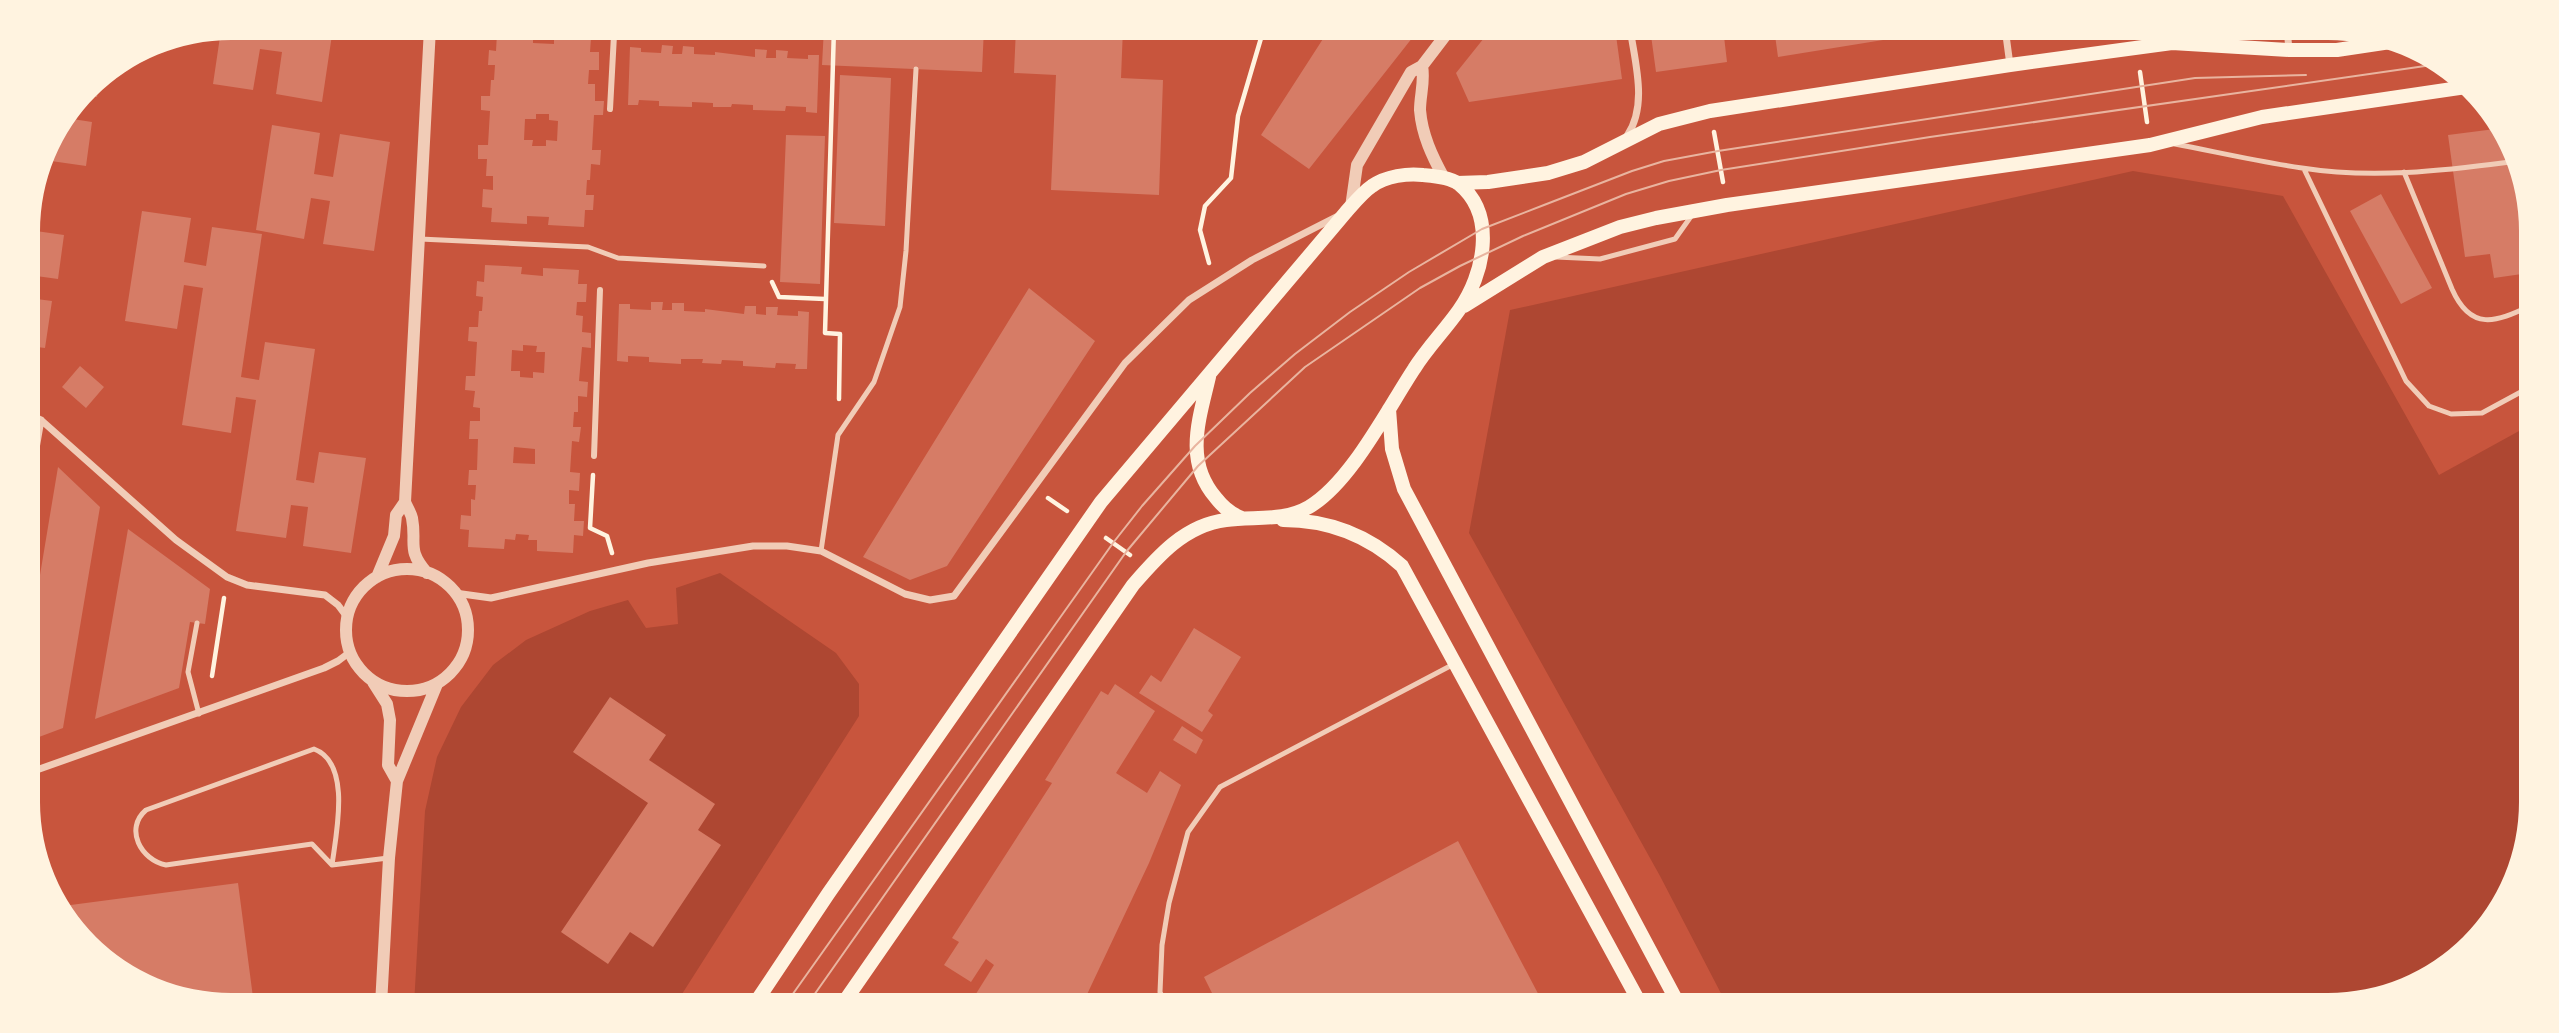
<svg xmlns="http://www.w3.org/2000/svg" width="2559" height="1033" viewBox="0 0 2559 1033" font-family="Rubik,sans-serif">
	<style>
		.green { fill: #ae4732 }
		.building { fill: #d67c66; fill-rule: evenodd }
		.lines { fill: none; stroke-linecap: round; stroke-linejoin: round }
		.path { stroke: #fff3e0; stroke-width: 4.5 }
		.service { stroke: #f1ccb7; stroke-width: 5 }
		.pedestrian { stroke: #f1ccb7; stroke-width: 6 }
		.minor { stroke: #f1ccb7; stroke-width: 7 }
		.tertiary { stroke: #f1ccb7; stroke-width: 12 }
		.secondary { stroke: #fff3e0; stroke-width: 14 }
		.tram { stroke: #e9b49f; stroke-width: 2 }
	</style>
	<rect width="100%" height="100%" fill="#c8553d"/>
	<path class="green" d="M 2133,171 L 2283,196 L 2439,475 L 2530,425 L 2531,802 L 2520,868 L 2451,963 L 2341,1005 L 1727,1005 L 1660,876 L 1469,533 L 1510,310 Z
		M 720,573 L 836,653 L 859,684 L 859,716 L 675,1005 L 414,1005 L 425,811 L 437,757 L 461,707 L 493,665 L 526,640 L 590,611 L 628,600 L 646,628 L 678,624 L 676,588 Z"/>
	<path class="building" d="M 231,28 L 262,28 L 261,36 L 286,40 L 288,28 L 333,28 L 322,102 L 276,94 L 282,52 L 260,49 L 253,90 L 213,84 L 221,30 Z
		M 824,28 L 984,28 L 982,72 L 822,65 Z
		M 1016,28 L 1123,28 L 1121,78 L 1163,80 L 1159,195 L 1051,190 L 1056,75 L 1014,73 Z
		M 1330,28 L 1420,28 L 1309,169 L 1261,135 Z
		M 1492,28 L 1615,28 L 1622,79 L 1469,102 L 1456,73 Z
		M 1650,28 L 1723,28 L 1727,62 L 1656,72 Z
		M 1774,28 L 1951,28 L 1951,29 L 1778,57 Z
		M 497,33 L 533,35 L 533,43 L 554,44 L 554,36 L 591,38 L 590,52 L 599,52 L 599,70 L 589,70 L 588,84 L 595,84 L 595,101 L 604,101 L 603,115 L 594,115 L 592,150 L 601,150 L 600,165 L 591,164 L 590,180 L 587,180 L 586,195 L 594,195 L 593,210 L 585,210 L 584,227 L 548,225 L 549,217 L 527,216 L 527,224 L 491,222 L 492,208 L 482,207 L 483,189 L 493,190 L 493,176 L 486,176 L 487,159 L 478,159 L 478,145 L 488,145 L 490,111 L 481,110 L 481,96 L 490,96 L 491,80 L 494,80 L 495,65 L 488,65 L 489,50 L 496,51 ZM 536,114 L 549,114 L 549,120 L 558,121 L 557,141 L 546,140 L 546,146 L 532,146 L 533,140 L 524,140 L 525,119 L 536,119 Z
		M 662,45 L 673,46 L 672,54 L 682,54 L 683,46 L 694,47 L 694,54 L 715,55 L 715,52 L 755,57 L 755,49 L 767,50 L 766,58 L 776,58 L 776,50 L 788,51 L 787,58 L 808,59 L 808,55 L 819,55 L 817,113 L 806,112 L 806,107 L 786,106 L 785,111 L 753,110 L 753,105 L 732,104 L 731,107 L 713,107 L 713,103 L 692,102 L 692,107 L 659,106 L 659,101 L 639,100 L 638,105 L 628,105 L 630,47 L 641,48 L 641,52 L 661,53 Z
		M 840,75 L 891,78 L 885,226 L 834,223 Z
		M 100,77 L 97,97 L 84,95 L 97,79 Z
		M 66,118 L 92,122 L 86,166 L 44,160 L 49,141 Z
		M 272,125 L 320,133 L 314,174 L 333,177 L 340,134 L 390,142 L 374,251 L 323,244 L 330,201 L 311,198 L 304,239 L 256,230 Z
		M 2495,129 L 2529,204 L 2529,273 L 2494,278 L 2490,254 L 2465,257 L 2448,135 Z
		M 786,135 L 825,136 L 820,284 L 780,282 Z
		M 2381,194 L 2432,288 L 2401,304 L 2350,211 Z
		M 142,211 L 191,218 L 184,262 L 206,266 L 212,227 L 262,234 L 241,377 L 259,380 L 265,342 L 315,349 L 296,480 L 314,483 L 319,452 L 366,458 L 351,553 L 303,546 L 308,507 L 291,505 L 286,538 L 236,531 L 256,400 L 236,397 L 231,433 L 182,425 L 203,288 L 184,285 L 177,329 L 125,321 Z
		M 29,230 L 64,235 L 58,279 L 29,275 Z
		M 485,265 L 522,267 L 521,274 L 543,276 L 543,268 L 579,270 L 578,284 L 587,284 L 586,302 L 577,302 L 576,315 L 583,316 L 582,332 L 591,333 L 591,348 L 582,347 L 579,381 L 588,382 L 587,397 L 578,396 L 578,412 L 574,412 L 573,427 L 581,427 L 579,442 L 572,441 L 570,472 L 580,473 L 579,491 L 569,490 L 569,504 L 575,504 L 574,521 L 584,521 L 583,536 L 574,535 L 573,553 L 537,551 L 537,540 L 528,540 L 529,535 L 516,534 L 515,540 L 505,539 L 504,549 L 468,547 L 469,530 L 460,529 L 461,515 L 471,516 L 471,499 L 475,500 L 476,485 L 468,485 L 469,470 L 477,470 L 478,439 L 469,439 L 470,421 L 480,421 L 480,408 L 473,407 L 475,391 L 465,390 L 466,376 L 475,376 L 477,342 L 468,341 L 469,327 L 478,327 L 479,311 L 482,311 L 483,297 L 476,296 L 477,281 L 484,282 ZM 523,345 L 537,346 L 536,352 L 545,352 L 544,373 L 533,372 L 533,378 L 520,377 L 520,371 L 511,371 L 512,350 L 523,351 ZM 514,447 L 535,449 L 535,464 L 513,463 Z
		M 1029,288 L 1095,341 L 947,566 L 910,580 L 863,557 Z
		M 29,298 L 52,301 L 45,348 L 29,346 Z
		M 651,302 L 663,302 L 662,310 L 672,310 L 672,303 L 684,303 L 684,311 L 705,312 L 705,309 L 744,314 L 745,306 L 756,306 L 756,314 L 766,315 L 766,307 L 778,307 L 777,315 L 798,316 L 798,311 L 809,312 L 807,369 L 795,369 L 796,364 L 776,363 L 775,368 L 743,366 L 743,361 L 722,360 L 721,364 L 702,363 L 703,359 L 681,359 L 681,364 L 649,362 L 649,357 L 628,356 L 628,362 L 617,361 L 619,304 L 630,304 L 630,309 L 651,310 Z
		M 80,366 L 104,387 L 86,408 L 62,387 Z
		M 58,467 L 100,507 L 63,728 L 31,740 L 31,629 Z
		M 128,529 L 210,589 L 205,624 L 190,622 L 179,688 L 95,719 Z
		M 1194,628 L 1241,657 L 1208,711 L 1213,715 L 1202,732 L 1139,693 L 1151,675 L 1161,682 Z
		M 1115,684 L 1155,711 L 1116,773 L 1147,793 L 1160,771 L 1181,785 L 1149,863 L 1082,1005 L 1057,1005 L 1045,997 L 1040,1005 L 969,1005 L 994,965 L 986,959 L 971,982 L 944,965 L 959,942 L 952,938 L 1052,783 L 1045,780 L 1101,691 L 1108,695 Z
		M 610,697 L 666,735 L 649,760 L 715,804 L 698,830 L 721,845 L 653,947 L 630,932 L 608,964 L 561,932 L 648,803 L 573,752 Z
		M 1182,726 L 1203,740 L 1196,754 L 1173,740 Z
		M 1458,841 L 1544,1005 L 1218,1005 L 1204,977 Z
		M 238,883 L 254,1005 L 231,1005 L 165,994 L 78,936 L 63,906 Z"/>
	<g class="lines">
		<path class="path" d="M 834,28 L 825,333 L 840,334 L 839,399
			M 2140,72 L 2147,122
			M 1714,132 L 1723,182
			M 1209,263 L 1200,230 L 1205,206 L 1231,178 L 1238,116 L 1264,28
			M 772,282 L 779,297 L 825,299
			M 593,475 L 590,528 L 607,536 L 612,553
			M 1048,498 L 1067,511
			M 1106,538 L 1130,555
			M 212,676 L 224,598"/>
		<path class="service" d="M 2175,144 C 2217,152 2260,162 2302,168 C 2371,179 2442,171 2510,162
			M 2304,169 L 2406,381 L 2429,406 L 2451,414 L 2482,413 L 2530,387
			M 2404,172 L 2452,289 C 2471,332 2496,322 2530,306
			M 420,239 L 588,247 L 618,258 L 764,266
			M 1556,257 L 1600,259 L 1675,239 L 1692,215
			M 821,551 L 838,435 L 874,382 L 900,307 L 906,251 L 916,69
			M 197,623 L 188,672 L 199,714
			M 314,749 C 352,763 336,834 332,865 L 312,844 L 166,865 C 141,860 124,829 146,810 Z
			M 332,865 L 388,858
			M 1166,1005 L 1160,992 L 1162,945 L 1169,903 L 1188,832 L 1220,787 L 1454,664"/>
		<path class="pedestrian" d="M 610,109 L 614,35
			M 594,456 L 600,290"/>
		<path class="minor" d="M 2005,28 L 2010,65
			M 2287,28 L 2289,50
			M 1627,136 C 1648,105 1635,63 1630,28
			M 30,415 L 41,420 L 176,540 L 227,577 L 247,585 L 325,595 L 338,605 L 347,617
			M 30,483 L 41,420
			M 455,593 L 491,598 L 648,563 L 753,546 L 787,546 L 821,551 L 905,594 L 930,600 L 954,596 L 1125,363 L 1189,300 L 1252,260 L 1336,217
			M 31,772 L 324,668 L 338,661 L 350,652"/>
		<path class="tertiary" d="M 1422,66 C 1425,81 1420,95 1420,110 C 1422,135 1432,156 1444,178
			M 1351,207 L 1357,165 L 1411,72 L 1422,66 L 1451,28
			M346 630a61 61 0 1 1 122 0a61 61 0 1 1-122 0Z
			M 427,573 C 406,549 417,544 412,518 C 411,513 407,507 405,502 L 430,28
			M 377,577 L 394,536 L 396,515 L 405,502
			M 373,682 L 387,704 L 390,720 L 388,765 L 397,781
			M 381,1005 L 389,858 L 397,781 L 437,684"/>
		<path class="secondary" d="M 1457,183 L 1488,182 L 1548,173 L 1584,162 L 1659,124 L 1710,111 L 2010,65 L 2172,43 L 2289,50 L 2337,50 L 2397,41
			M 1464,306 L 1543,257 L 1620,227 L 1656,218 L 1727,205 L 2150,145 L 2262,117 L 2466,87
			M 1209,377 C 1199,420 1184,461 1216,498 C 1223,507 1231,514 1242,518
			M 1389,409 L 1392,449 L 1404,489 L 1679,1005
			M 1283,520 C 1328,520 1369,536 1402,566 L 1641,1005
			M 754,1005 L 828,894 L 1101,502 L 1346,212 C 1354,203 1363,192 1372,186 C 1386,176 1408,173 1423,175 C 1434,176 1450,177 1459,184 C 1497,215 1484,275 1459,310 C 1445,330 1427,348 1414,369 C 1387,410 1351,482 1309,507 C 1283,522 1254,516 1226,520 C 1185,525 1158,556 1133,585 L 842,1005"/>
		<path class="tram" d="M 785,1005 L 1113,543 L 1142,506 L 1195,446 L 1250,393 L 1295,354 L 1350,312 L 1409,272 L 1482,229 L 1544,205 L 1632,171 L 1664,161 L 1718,151 L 2195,78 L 2306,75
			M 807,1005 L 1126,552 L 1198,466 L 1305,367 L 1420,288 L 1460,266 L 1523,236 L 1626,194 L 1669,181 L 1721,170 L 1930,137 L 2432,65"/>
	</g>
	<path d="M0 0H2559V1033H0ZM231 40H2328A191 191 0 0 1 2519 231V802A191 191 0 0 1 2328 993H231A191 191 0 0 1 40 802V231A191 191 0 0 1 231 40Z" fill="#fff3e0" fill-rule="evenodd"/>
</svg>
